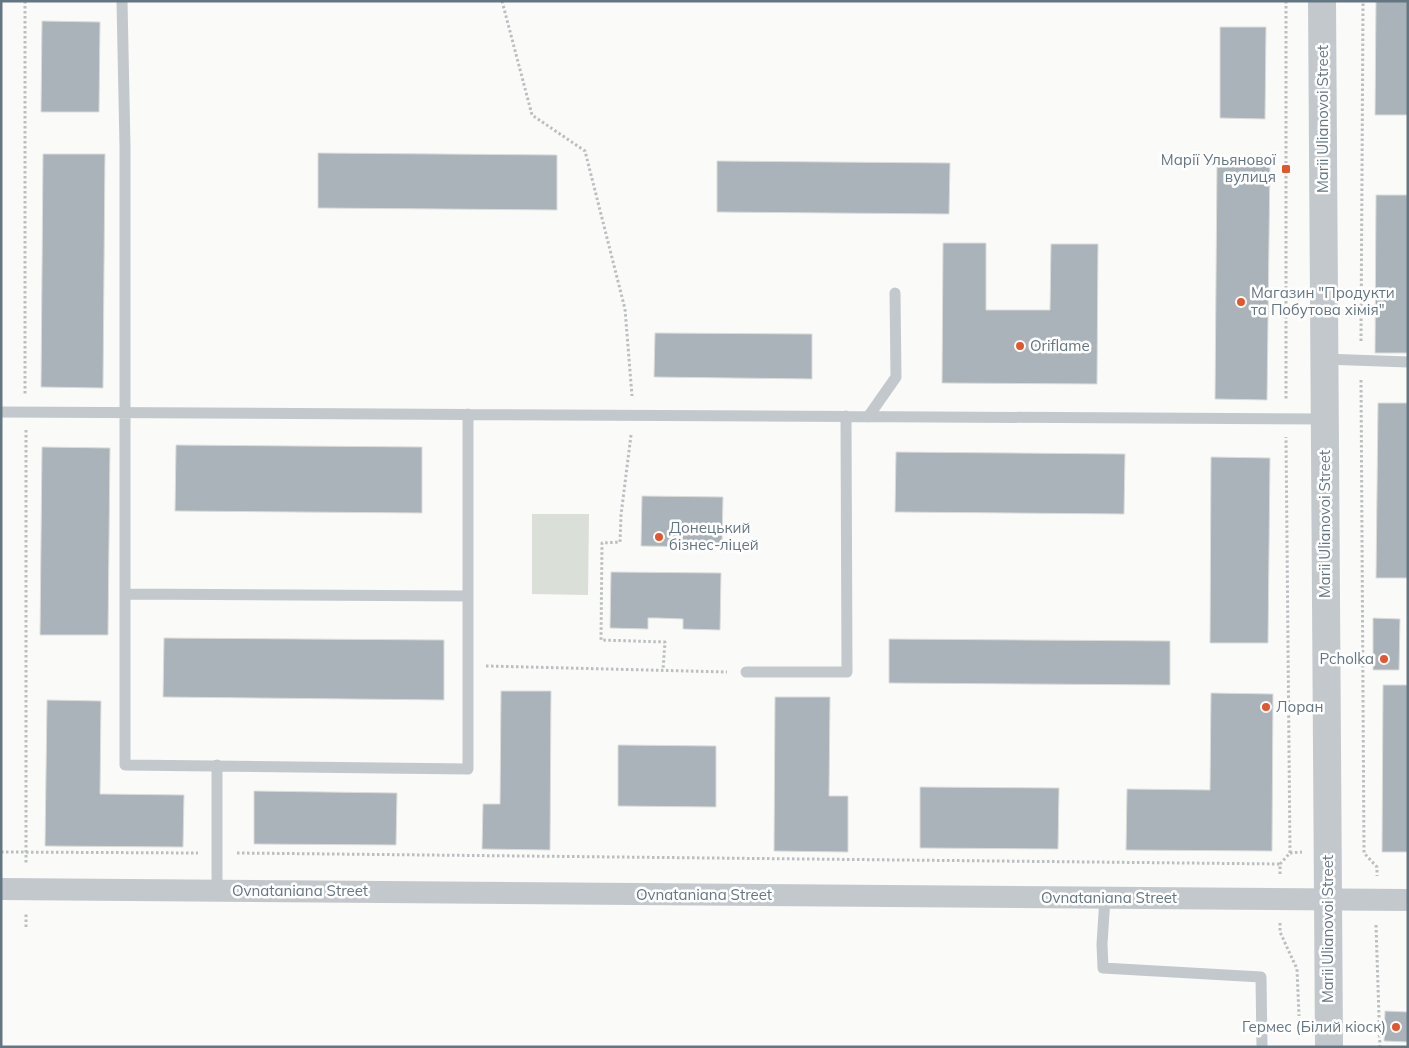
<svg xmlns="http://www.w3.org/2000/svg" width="1409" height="1048" viewBox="0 0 1409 1048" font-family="Mulish,sans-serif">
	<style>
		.green { fill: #dadfd7 }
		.building { fill: #aab3b9; stroke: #dcdcda }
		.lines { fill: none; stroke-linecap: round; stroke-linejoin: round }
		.path { stroke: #bbbfc2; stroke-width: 3; stroke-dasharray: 2.5 2.5; stroke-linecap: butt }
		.service { stroke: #c3c8cc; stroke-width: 11 }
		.minor { stroke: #c3c8cc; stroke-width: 22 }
		.tertiary { stroke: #c3c8cc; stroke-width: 28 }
		.poi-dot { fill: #e4572e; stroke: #fff; stroke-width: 2 }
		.labels { text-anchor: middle; stroke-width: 5; stroke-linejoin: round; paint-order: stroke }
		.street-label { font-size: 15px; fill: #657683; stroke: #fff }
		.poi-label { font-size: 15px; fill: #657683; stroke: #fff; text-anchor: start }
	</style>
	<rect width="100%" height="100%" fill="#fafaf8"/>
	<path class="green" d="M 532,514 L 589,514 L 588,595 L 532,594 Z"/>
	<path class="building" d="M 1376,1 L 1408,1 L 1408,115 L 1375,115 Z
		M 42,21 L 100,22 L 99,112 L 41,112 Z
		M 1220,27 L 1266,27 L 1265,119 L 1220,118 Z
		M 318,153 L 557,155 L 557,210 L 318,208 Z
		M 43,154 L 105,154 L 103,388 L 41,387 Z
		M 717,161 L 950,163 L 949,214 L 717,212 Z
		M 1217,161 L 1270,161 L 1267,400 L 1215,399 Z
		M 1376,195 L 1408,195 L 1408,353 L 1375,353 Z
		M 943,243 L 986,243 L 986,310 L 1050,310 L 1051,244 L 1098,244 L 1097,384 L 942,383 Z
		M 655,333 L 812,334 L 812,379 L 654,377 Z
		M 1378,403 L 1408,403 L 1408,578 L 1376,578 Z
		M 176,445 L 422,447 L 422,513 L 175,511 Z
		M 42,447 L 110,448 L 108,635 L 40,635 Z
		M 896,452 L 1125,454 L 1124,514 L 895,512 Z
		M 1211,457 L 1270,458 L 1268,643 L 1210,643 Z
		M 642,496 L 723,497 L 722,547 L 641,546 Z
		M 611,572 L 721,573 L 720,630 L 683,629 L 683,619 L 658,618 L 648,618 L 648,629 L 610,628 Z
		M 1373,618 L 1400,619 L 1399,670 L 1373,670 Z
		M 164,638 L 444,640 L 444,700 L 163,697 Z
		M 889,639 L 1170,641 L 1170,685 L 889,683 Z
		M 1383,685 L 1408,685 L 1408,852 L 1382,852 Z
		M 501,691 L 551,691 L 550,850 L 482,849 L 483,804 L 500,804 Z
		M 1211,693 L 1273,694 L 1272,851 L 1126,850 L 1127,789 L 1210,790 Z
		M 775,697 L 830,697 L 829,796 L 848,796 L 848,852 L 774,851 Z
		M 47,700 L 101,701 L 100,794 L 184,795 L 183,847 L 45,846 Z
		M 618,745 L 716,746 L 716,807 L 618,806 Z
		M 920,787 L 1059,788 L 1058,849 L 920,848 Z
		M 254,791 L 397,793 L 396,845 L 254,844 Z
		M 1385,1011 L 1408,1012 L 1408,1042 L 1384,1041 Z"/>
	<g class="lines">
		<path class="path" d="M 25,1 L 25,394
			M 502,1 L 532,115 L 585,151 L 625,309 L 632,396
			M 1286,1 L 1286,401
			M 1361,341 L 1363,1
			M 1361,380 L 1364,853 L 1377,867 L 1377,876
			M 26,430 L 26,864
			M 631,435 L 621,515 L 620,542 L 602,543 L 601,640 L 665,642 L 663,670
			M 486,666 L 727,672
			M 1,852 L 198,853
			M 237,853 L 1280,864
			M 1290,853 L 1302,852
			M 1280,874 L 1280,864 L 1290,853 L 1286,437
			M 1280,923 L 1280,932 L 1297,969 L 1299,1016
			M 1376,925 L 1380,1047
			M 26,927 L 26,913"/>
		<path class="service" d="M 122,1 L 125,147 L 125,765 L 468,769 L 468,414
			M 1324,359 L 1408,362
			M 1,412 L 1325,419
			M 868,417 L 896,377 L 895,293
			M 125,594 L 468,596
			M 746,672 L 847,672 L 846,416
			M 217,765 L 217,891
			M 1105,898 L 1102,944 L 1103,968 L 1261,977 L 1262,1047"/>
		<path class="minor" d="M 1,889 L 1408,900"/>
		<path class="tertiary" d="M 1322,1 L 1329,1047"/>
	</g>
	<g class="poi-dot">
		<rect x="1281" y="164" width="10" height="10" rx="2.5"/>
		<circle cx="1241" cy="302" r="5"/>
		<circle cx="1020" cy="346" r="5"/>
		<circle cx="659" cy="537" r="5"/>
		<circle cx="1384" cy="659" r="5"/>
		<circle cx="1266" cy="707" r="5"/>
		<circle cx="1396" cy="1027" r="5"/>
	</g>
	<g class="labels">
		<g class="street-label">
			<text transform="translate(1323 119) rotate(-90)" y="5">Marii Ulianovoi Street</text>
			<text transform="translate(1325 524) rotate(-90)" y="5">Marii Ulianovoi Street</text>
			<text x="300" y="896">Ovnataniana Street</text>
			<text x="704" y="900">Ovnataniana Street</text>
			<text x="1109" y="903">Ovnataniana Street</text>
			<text transform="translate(1328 929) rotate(-90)" y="5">Marii Ulianovoi Street</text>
		</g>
		<g class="poi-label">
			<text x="1276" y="165" text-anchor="end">Марії Ульянової<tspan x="1276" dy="17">вулиця</tspan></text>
			<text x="1251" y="298">Магазин "Продукти<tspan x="1251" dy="17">та Побутова хімія"</tspan></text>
			<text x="1030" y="351">Oriflame</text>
			<text x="669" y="533">Донецький<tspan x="669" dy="17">бізнес-ліцей</tspan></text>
			<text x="1374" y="664" text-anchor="end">Pcholka</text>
			<text x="1276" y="712">Лоран</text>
			<text x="1386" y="1032" text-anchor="end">Гермес (Білий кіоск)</text>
		</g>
	</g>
	<rect width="1409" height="1048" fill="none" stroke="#657683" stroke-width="5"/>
</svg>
